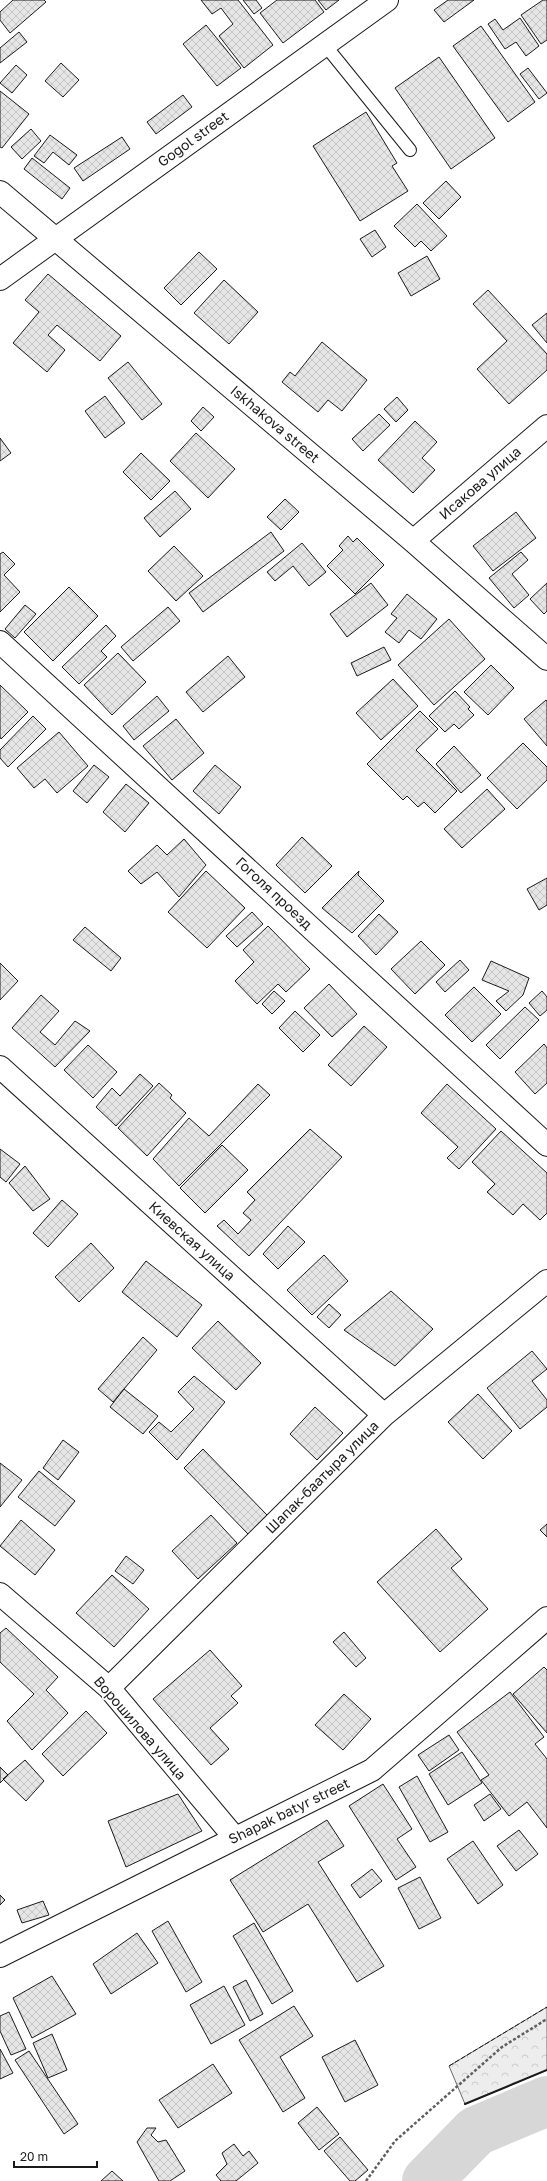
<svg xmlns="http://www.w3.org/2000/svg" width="547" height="2181" viewBox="0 0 547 2181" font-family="'Golos Text',sans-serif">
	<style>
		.park { fill: url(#park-crowns); stroke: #6a6a6a }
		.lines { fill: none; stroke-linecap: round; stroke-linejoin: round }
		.river { stroke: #d7d7d7; stroke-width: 50 }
		.building { fill: url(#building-cross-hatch); stroke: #1a1a1a }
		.lane-casing { stroke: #1a1a1a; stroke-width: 14 }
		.street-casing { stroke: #1a1a1a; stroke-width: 24 }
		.path { stroke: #5f5f5f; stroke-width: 2.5; stroke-dasharray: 3 2; stroke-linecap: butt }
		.lane { stroke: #fff; stroke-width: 12 }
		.street { stroke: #fff; stroke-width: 22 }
		.fence { stroke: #1a1a1a; stroke-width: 1; stroke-dasharray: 5 2; stroke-linecap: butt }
		.wall { stroke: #1a1a1a; stroke-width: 2 }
		.labels { text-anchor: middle; stroke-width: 3; stroke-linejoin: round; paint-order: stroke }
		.street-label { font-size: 14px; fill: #1a1a1a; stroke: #fff }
	</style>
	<defs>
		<pattern id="park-crowns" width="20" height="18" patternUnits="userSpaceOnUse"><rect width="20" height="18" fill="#ededed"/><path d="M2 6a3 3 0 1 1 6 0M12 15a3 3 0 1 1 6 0" fill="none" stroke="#cbcbcb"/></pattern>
		<pattern id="building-cross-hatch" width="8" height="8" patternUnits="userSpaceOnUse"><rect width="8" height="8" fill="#e6e6e6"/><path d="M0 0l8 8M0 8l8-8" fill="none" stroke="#c5c5c5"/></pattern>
	</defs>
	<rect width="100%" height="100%" fill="#fff"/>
	<path class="park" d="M 547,2007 L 547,2070 L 465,2104 L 449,2066 Z"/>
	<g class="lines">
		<path class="river" d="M 427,2181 L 476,2131 L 547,2101"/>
	</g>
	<path class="building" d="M 13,0 L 44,0 L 46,2 L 10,33 L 0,20 L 0,12 Z
		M 201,0 L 238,0 L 273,45 L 244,68 L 219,36 L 233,24 L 221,8 L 212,14 Z
		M 243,0 L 256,0 L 262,8 L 254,14 Z
		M 277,0 L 315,0 L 324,12 L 283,43 L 260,13 Z
		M 318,0 L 339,0 L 326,10 Z
		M 448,0 L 474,0 L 444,22 L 434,10 Z
		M 543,0 L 547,0 L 547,40 L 541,44 L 521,15 Z
		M 520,18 L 539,46 L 526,56 L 516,42 L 505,49 L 488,24 L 495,19 L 503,30 Z
		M 206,25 L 241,68 L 217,86 L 183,44 Z
		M 481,26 L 535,102 L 508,122 L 453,46 Z
		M 19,32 L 27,42 L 0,63 L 0,48 Z
		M 439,57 L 495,138 L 451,169 L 395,88 Z
		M 61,63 L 79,80 L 63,97 L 45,81 Z
		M 16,65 L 27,75 L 12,93 L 0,83 Z
		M 528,68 L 547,93 L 539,99 L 520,74 Z
		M 0,91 L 29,114 L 2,148 L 0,147 Z
		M 183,95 L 192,107 L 156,134 L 147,122 Z
		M 366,112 L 397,163 L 392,166 L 408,191 L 360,221 L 313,146 Z
		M 31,129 L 41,141 L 22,159 L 11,147 Z
		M 50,135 L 77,155 L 69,165 L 53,152 L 44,163 L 34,156 Z
		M 122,137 L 130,149 L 83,181 L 74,168 Z
		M 32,158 L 70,188 L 62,199 L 24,169 Z
		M 446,181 L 461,197 L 439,219 L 423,203 Z
		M 417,204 L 447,236 L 431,251 L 421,241 L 415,247 L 394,226 Z
		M 375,230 L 386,247 L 372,257 L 360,239 Z
		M 199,252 L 217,269 L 181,305 L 164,288 Z
		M 427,256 L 440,279 L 411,296 L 398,273 Z
		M 48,274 L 121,336 L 100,361 L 57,325 L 48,335 L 65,350 L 47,372 L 13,343 L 39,312 L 25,300 Z
		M 224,280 L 258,312 L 229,344 L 194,313 Z
		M 488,290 L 547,354 L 547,370 L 509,404 L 477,369 L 507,341 L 473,304 Z
		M 547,313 L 547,343 L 532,325 Z
		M 322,342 L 367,380 L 342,411 L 328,400 L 318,412 L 282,382 L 290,372 L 295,376 Z
		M 128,362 L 162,404 L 142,420 L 108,378 Z
		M 105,396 L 125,423 L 105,438 L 85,411 Z
		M 397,397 L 408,410 L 396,422 L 384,409 Z
		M 203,407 L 214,417 L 201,431 L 191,421 Z
		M 379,414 L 390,425 L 363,451 L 352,439 Z
		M 415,421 L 437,442 L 422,458 L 435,470 L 413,493 L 378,460 Z
		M 196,433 L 235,469 L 208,498 L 170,461 Z
		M 0,438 L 11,453 L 0,461 Z
		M 141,453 L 170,481 L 151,500 L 123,472 Z
		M 175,491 L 191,509 L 160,537 L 144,518 Z
		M 285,499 L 299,512 L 281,530 L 267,517 Z
		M 516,512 L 536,538 L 493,571 L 473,546 Z
		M 271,532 L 284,551 L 203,612 L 189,593 Z
		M 348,536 L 353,542 L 357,538 L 384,565 L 355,594 L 327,566 L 343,550 L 339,546 Z
		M 302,543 L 326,572 L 309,586 L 293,566 L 275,581 L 267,572 Z
		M 174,546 L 203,576 L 176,601 L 148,571 Z
		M 3,552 L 15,564 L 4,575 L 20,592 L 0,612 L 0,554 Z
		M 521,552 L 528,560 L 512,574 L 529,595 L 514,608 L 489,578 Z
		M 371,583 L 388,605 L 347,637 L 330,614 Z
		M 547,583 L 547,611 L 544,614 L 530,599 Z
		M 69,587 L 98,616 L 53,661 L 24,632 Z
		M 407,594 L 437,619 L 421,639 L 409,630 L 399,643 L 385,632 L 397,618 L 391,614 Z
		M 25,605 L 36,614 L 15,638 L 5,629 Z
		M 168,607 L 180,621 L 133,661 L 121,647 Z
		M 449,619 L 485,659 L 434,705 L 398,665 Z
		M 106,625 L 116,636 L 101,651 L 107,657 L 79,684 L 62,667 Z
		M 384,647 L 391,660 L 357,676 L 351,663 Z
		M 118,653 L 146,682 L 112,715 L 84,685 Z
		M 228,656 L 245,677 L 203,712 L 186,692 Z
		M 491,665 L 514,688 L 488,715 L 464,692 Z
		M 393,679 L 418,706 L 381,740 L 356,713 Z
		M 0,685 L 28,712 L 1,739 L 0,737 Z
		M 455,691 L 470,707 L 468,709 L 474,715 L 459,729 L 454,724 L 445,732 L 429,716 Z
		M 157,696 L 169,711 L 134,740 L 123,726 Z
		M 546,700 L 547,701 L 547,746 L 524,719 Z
		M 420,711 L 438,729 L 416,750 L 457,791 L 435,813 L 424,802 L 418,807 L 407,796 L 403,800 L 367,764 Z
		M 33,716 L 46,729 L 8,767 L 0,758 L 0,750 Z
		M 176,719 L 204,753 L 172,780 L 143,746 Z
		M 59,732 L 88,766 L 57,793 L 45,779 L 34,788 L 17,768 Z
		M 523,743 L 547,767 L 547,780 L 517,809 L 487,778 Z
		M 454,746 L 481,775 L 461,793 L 436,764 Z
		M 94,765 L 109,777 L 87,803 L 73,791 Z
		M 215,765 L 241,787 L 219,814 L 193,791 Z
		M 126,784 L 149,803 L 125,832 L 103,812 Z
		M 487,789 L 505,809 L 462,848 L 444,829 Z
		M 302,837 L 332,866 L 305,893 L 276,865 Z
		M 184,839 L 206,865 L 179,897 L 157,872 L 141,884 L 128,871 L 157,845 L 167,855 Z
		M 206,871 L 245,908 L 207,948 L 168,912 Z
		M 359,871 L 358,875 L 384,901 L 352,933 L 322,908 Z
		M 547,878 L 547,905 L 539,910 L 527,889 Z
		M 252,912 L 263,924 L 237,947 L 226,936 Z
		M 379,914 L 398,932 L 376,955 L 358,936 Z
		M 268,926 L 310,969 L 286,992 L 278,984 L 257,1004 L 235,981 L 254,962 L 243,950 Z
		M 85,927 L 121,958 L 111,971 L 73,940 Z
		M 421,941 L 445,965 L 415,994 L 391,969 Z
		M 460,960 L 469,970 L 445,992 L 436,982 Z
		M 491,961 L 529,978 L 523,995 L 506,1011 L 496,1001 L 509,991 L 482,980 Z
		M 0,963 L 18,981 L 0,1000 Z
		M 329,984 L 357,1014 L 332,1037 L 304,1008 Z
		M 474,987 L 501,1014 L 472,1042 L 445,1015 Z
		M 274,991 L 285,1001 L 272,1014 L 262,1004 Z
		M 542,991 L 547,997 L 547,1010 L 540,1016 L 529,1003 Z
		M 41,995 L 59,1011 L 40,1032 L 55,1045 L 75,1021 L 90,1031 L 55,1067 L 12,1028 Z
		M 525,1007 L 539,1020 L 500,1059 L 486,1045 Z
		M 295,1011 L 320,1035 L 303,1052 L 279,1028 Z
		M 364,1026 L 387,1047 L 351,1086 L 328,1065 Z
		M 544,1044 L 547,1048 L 547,1083 L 535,1094 L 515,1072 Z
		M 88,1045 L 117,1072 L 93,1098 L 64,1070 Z
		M 140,1074 L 153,1086 L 116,1126 L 96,1107 L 112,1088 L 120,1096 Z
		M 159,1083 L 172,1095 L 170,1098 L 186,1113 L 147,1156 L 118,1128 Z
		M 258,1084 L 270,1095 L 179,1186 L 153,1159 L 189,1118 L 209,1136 Z
		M 447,1084 L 496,1129 L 459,1169 L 447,1158 L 458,1147 L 421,1113 Z
		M 310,1129 L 342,1157 L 249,1256 L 217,1226 L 224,1220 L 238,1234 L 251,1220 L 243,1213 L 255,1200 L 247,1192 Z
		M 501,1131 L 547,1173 L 547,1213 L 540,1220 L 523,1204 L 513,1215 L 487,1192 L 495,1184 L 472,1162 Z
		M 222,1145 L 248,1170 L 205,1213 L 180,1188 Z
		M 0,1149 L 20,1164 L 6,1182 L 0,1177 Z
		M 25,1166 L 50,1199 L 33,1211 L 9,1183 Z
		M 62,1200 L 78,1214 L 48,1247 L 33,1233 Z
		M 288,1226 L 305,1242 L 278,1269 L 263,1254 Z
		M 91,1243 L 114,1268 L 79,1302 L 55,1277 Z
		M 324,1255 L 348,1281 L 312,1315 L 287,1290 Z
		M 146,1261 L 202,1305 L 177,1337 L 122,1292 Z
		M 391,1291 L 433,1329 L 395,1366 L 344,1330 Z
		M 329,1304 L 341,1315 L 329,1328 L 317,1317 Z
		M 218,1321 L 261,1363 L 236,1390 L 192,1348 Z
		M 143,1337 L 157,1350 L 113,1402 L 98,1389 Z
		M 532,1351 L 547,1369 L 532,1381 L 547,1400 L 547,1407 L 520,1429 L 487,1388 Z
		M 194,1376 L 225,1402 L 177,1460 L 149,1432 L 159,1422 L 171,1432 L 194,1409 L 178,1392 Z
		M 124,1389 L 158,1416 L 143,1434 L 110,1407 Z
		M 478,1394 L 512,1431 L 483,1459 L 448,1422 Z
		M 315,1407 L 343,1433 L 317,1460 L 290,1434 Z
		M 63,1440 L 79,1452 L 58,1480 L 43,1468 Z
		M 203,1449 L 267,1515 L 248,1534 L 184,1468 Z
		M 0,1463 L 22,1480 L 0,1507 Z
		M 39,1471 L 75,1501 L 55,1526 L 18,1497 Z
		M 211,1515 L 237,1543 L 198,1579 L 172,1551 Z
		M 21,1520 L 55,1550 L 35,1575 L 0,1546 Z
		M 547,1524 L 547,1537 L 540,1530 Z
		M 436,1529 L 462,1559 L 451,1568 L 488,1609 L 440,1652 L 377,1582 Z
		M 126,1556 L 144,1570 L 133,1584 L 115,1571 Z
		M 112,1575 L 149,1609 L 114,1647 L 76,1613 Z
		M 6,1628 L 58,1677 L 46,1690 L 68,1713 L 32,1750 L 7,1721 L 34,1694 L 0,1662 L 0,1633 Z
		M 344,1632 L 366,1658 L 356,1667 L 333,1642 Z
		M 210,1650 L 242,1686 L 231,1696 L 238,1703 L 210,1728 L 229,1749 L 211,1765 L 153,1699 Z
		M 544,1667 L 547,1670 L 547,1733 L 513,1694 Z
		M 510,1692 L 544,1737 L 535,1744 L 547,1759 L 547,1828 L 527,1802 L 509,1816 L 481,1780 L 489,1775 L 457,1732 Z
		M 344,1694 L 371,1719 L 343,1750 L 315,1725 Z
		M 86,1711 L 107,1733 L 63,1776 L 42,1754 Z
		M 449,1735 L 459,1750 L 429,1771 L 418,1755 Z
		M 462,1752 L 482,1783 L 448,1805 L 429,1774 Z
		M 25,1760 L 44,1781 L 26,1801 L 3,1779 Z
		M 0,1767 L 8,1775 L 0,1783 Z
		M 417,1776 L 448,1832 L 430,1842 L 399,1787 Z
		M 383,1784 L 412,1829 L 397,1839 L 416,1867 L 396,1880 L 349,1806 Z
		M 178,1794 L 202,1831 L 126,1867 L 108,1821 Z
		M 490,1794 L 501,1809 L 484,1821 L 474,1805 Z
		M 327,1820 L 344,1846 L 318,1862 L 384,1966 L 357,1982 L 308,1904 L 263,1932 L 230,1880 Z
		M 519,1830 L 538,1854 L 516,1871 L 497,1846 Z
		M 473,1841 L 503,1885 L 478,1904 L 447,1859 Z
		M 372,1869 L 382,1881 L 360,1898 L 351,1885 Z
		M 420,1877 L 441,1918 L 419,1929 L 398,1888 Z
		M 0,1895 L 5,1900 L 0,1905 Z
		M 43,1901 L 49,1915 L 22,1923 L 17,1910 Z
		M 168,1921 L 202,1982 L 186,1992 L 152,1931 Z
		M 254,1923 L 293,1991 L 272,2004 L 233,1936 Z
		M 137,1933 L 158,1963 L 111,1994 L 93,1964 Z
		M 52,1976 L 76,2014 L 32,2038 L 13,1998 Z
		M 246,1980 L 263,2014 L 250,2021 L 233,1987 Z
		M 224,1986 L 245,2025 L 211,2044 L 190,2005 Z
		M 294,2006 L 313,2036 L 280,2057 L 305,2098 L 283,2112 L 239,2040 Z
		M 9,2012 L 26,2049 L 11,2055 L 0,2031 L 0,2016 Z
		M 52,2034 L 67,2070 L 48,2078 L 33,2043 Z
		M 355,2040 L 378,2085 L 345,2102 L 322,2057 Z
		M 0,2049 L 13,2073 L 0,2079 Z
		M 29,2051 L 78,2124 L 64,2134 L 15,2060 Z
		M 213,2064 L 232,2093 L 178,2128 L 159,2100 Z
		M 317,2107 L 339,2134 L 319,2150 L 298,2123 Z
		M 147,2128 L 156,2128 L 151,2135 L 158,2142 L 166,2140 L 185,2171 L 170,2181 L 159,2181 L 137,2142 Z
		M 340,2137 L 368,2170 L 355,2181 L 350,2181 L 324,2151 Z
		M 234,2144 L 243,2156 L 249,2151 L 258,2163 L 236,2181 L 221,2181 L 216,2175 L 227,2164 L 222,2153 Z
		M 112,2171 L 123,2181 L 101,2181 Z"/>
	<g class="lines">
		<defs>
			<path id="lane" d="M 325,45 L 410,150"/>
			<path id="street" d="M 0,192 L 413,541 L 547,659
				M 0,279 L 387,0
				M 413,541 L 547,426
				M 0,642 L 547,1145
				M 0,1067 L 384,1415
				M 0,1594 L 109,1688 L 235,1838
				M 109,1688 L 384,1415 L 547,1281
				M 0,1956 L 372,1770 L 547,1618"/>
		</defs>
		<use href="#lane" class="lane-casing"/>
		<use href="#street" class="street-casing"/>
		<path class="path" d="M 366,2181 L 395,2141 L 502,2047 L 547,2019"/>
		<use href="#lane" class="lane"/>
		<use href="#street" class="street"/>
		<path class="fence" d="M 449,2066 L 547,2007"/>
		<path class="wall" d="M 465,2104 L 547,2070"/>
	</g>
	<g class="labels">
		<g class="street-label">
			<text transform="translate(193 139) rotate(-36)" y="5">Gogol street</text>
			<text transform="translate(275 424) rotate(40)" y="5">Iskhakova street</text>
			<text transform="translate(480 483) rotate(-41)" y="5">Исакова улица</text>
			<text transform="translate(274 893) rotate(43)" y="5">Гоголя проезд</text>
			<text transform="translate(192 1241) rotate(42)" y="5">Киевская улица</text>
			<text transform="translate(322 1477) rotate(-45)" y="5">Шапак-баатыра улица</text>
			<text transform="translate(140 1728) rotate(49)" y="5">Ворошилова улица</text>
			<text transform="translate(289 1811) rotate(-26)" y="5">Shapak batyr street</text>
		</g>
	</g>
	<path d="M14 2161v6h83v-6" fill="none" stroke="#1a1a1a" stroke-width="2"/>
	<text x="20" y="2161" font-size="12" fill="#1a1a1a" stroke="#ffffff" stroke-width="3" paint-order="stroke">20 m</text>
</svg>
